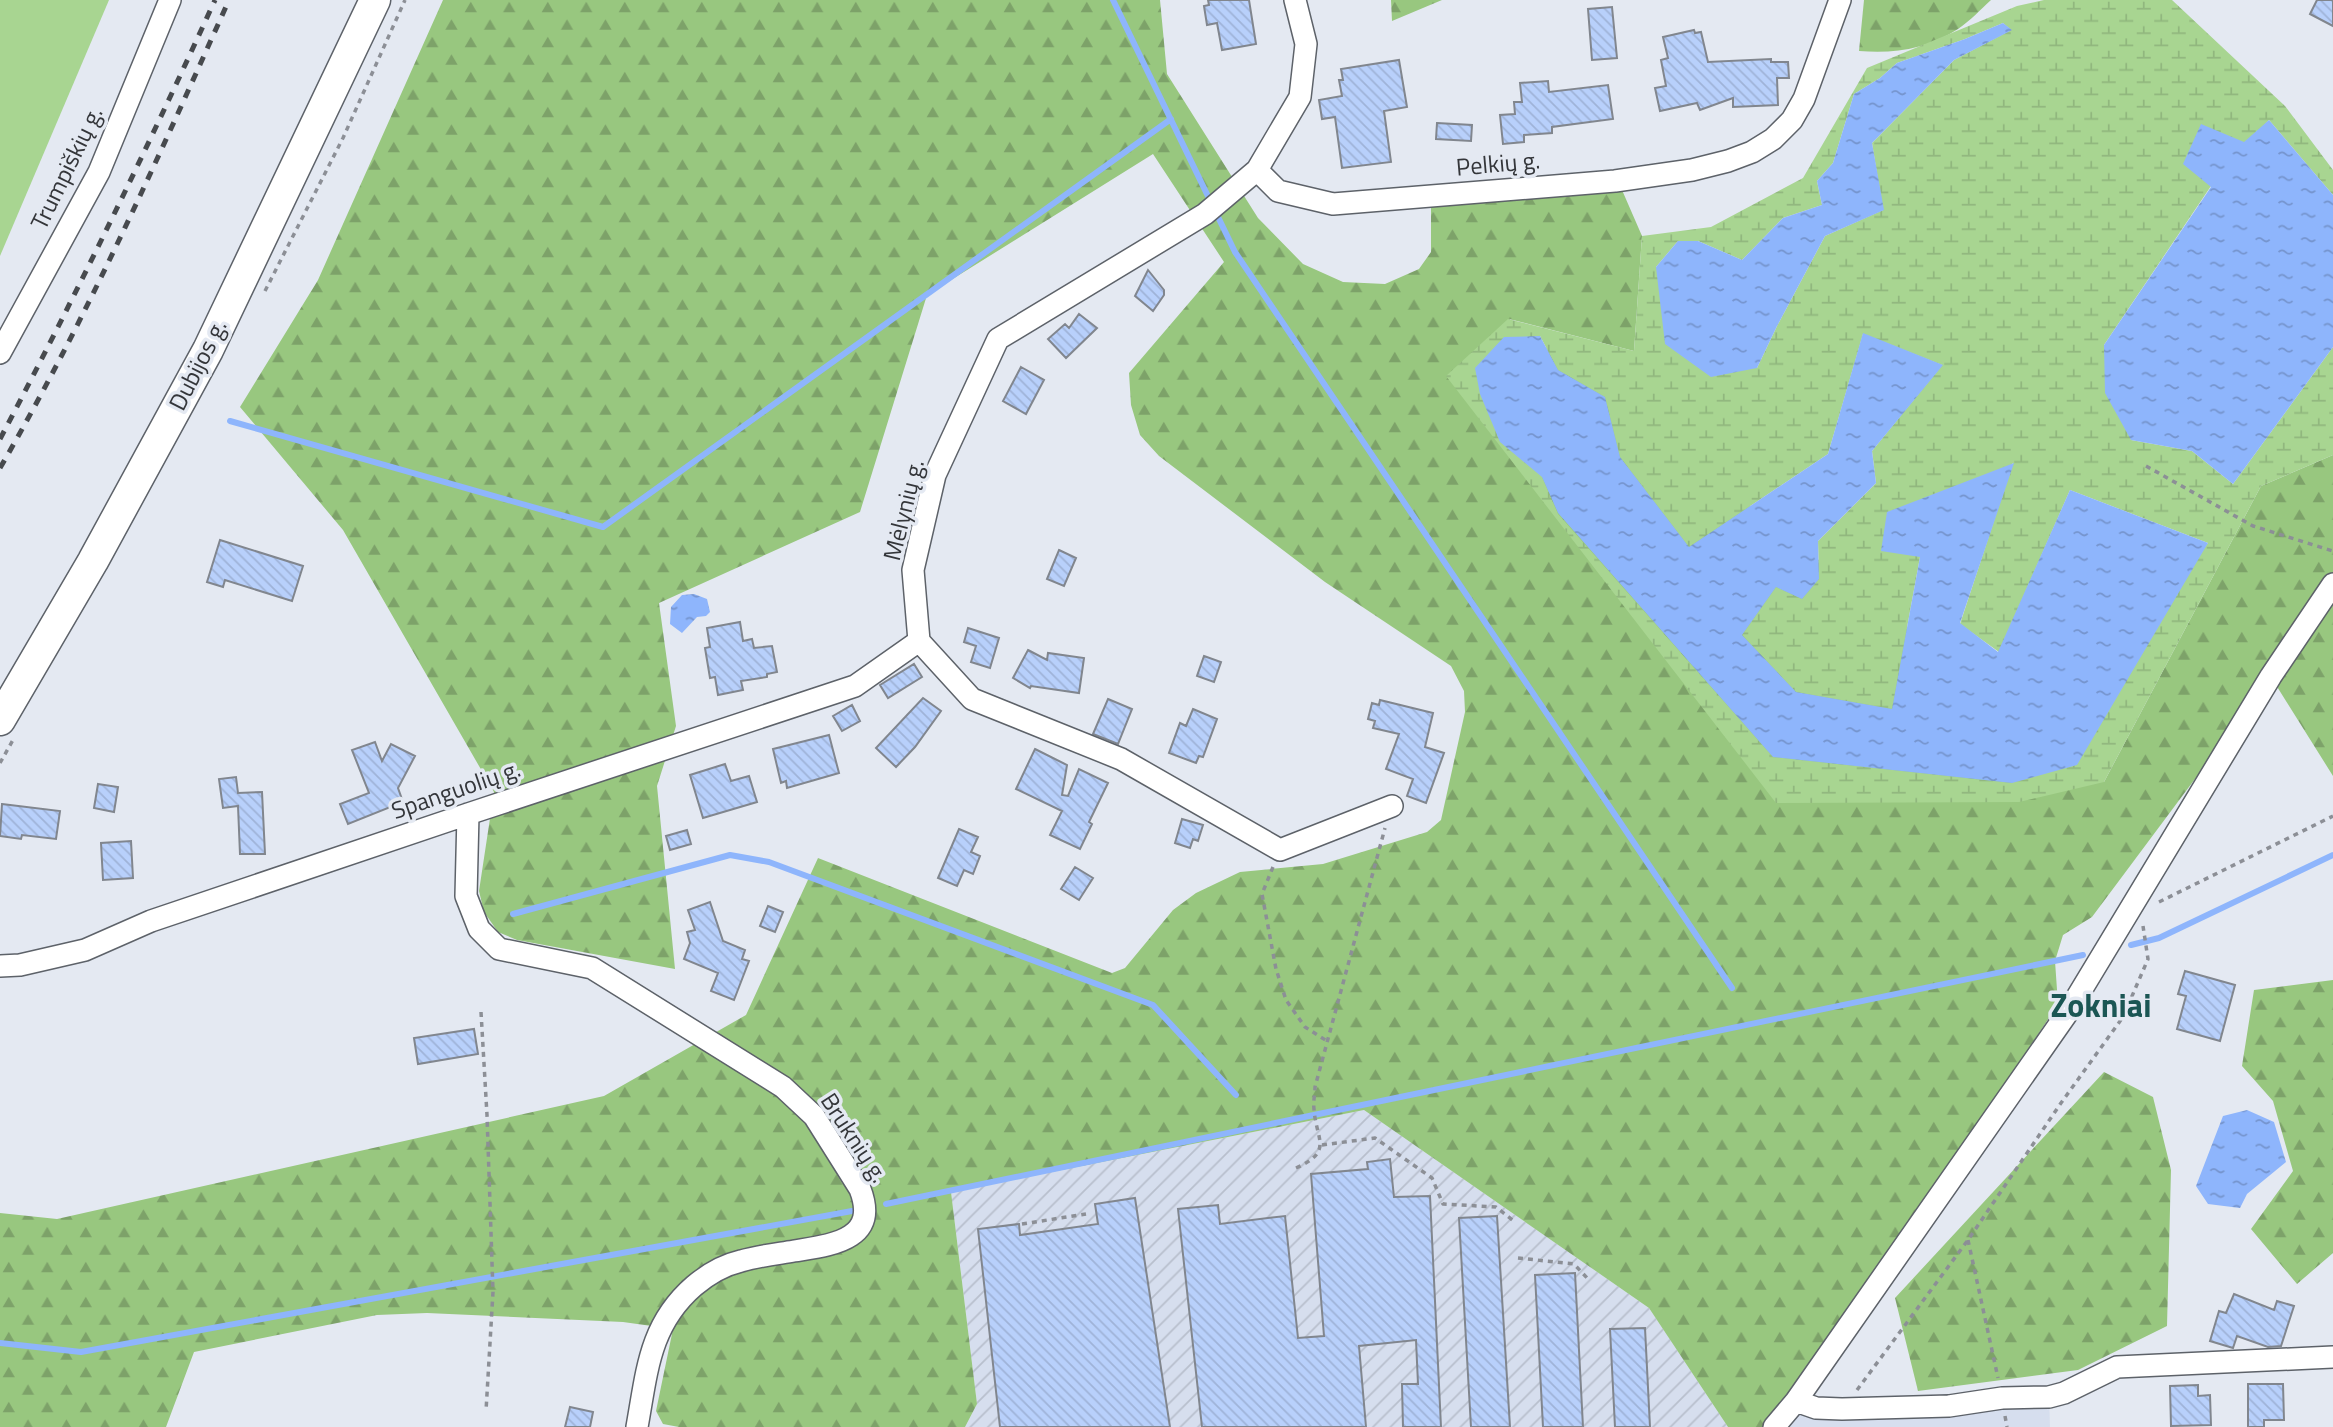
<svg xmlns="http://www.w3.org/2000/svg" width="2333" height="1427" viewBox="0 0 2333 1427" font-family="'Titillium Web',sans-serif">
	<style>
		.built { fill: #d6deee }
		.industrial { fill: url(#industrial-furrows) }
		.green { fill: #a8d591 }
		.forest { fill: url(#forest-firs) }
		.wetland { fill: url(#wetland-marsh); fill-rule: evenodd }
		.water { fill: url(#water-ripples) }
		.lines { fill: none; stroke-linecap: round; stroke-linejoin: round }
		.stream { stroke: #8eb5fc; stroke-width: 6 }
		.building { fill: url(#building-back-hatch); stroke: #81868e; stroke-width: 2 }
		.minor-casing { stroke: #5d6269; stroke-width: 24 }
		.secondary-casing { stroke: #5d6269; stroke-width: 33 }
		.path { stroke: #8c8f96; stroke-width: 3.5; stroke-dasharray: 5 5; stroke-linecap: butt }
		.minor { stroke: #fff; stroke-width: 21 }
		.secondary { stroke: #fff; stroke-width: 30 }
		.rail { stroke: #474a4e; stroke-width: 5; stroke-dasharray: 9 9; stroke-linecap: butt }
		.labels { text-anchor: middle; stroke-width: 7; stroke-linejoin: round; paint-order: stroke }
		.street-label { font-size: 24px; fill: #34363a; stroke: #e4e9f2 }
		.district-label { font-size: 32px; font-weight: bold; fill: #1b5654; stroke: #e4e9f2 }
	</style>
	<defs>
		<pattern id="industrial-furrows" width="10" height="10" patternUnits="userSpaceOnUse" patternTransform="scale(1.75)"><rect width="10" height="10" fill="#d6deee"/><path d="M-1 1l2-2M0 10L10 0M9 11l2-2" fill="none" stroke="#b8bfcd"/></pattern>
		<pattern id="forest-firs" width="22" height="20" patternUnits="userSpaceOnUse" patternTransform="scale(1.75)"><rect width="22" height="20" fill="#98c77f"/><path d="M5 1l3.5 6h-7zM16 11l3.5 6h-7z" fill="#7da269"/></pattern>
		<pattern id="wetland-marsh" width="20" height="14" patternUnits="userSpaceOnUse" patternTransform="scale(1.75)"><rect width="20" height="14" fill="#a8d591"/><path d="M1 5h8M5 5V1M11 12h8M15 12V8" fill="none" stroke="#91b77e"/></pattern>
		<pattern id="water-ripples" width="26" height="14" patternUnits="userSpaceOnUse" patternTransform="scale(1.75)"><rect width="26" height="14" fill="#8eb5fc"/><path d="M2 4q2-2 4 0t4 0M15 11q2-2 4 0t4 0" fill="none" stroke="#7594cd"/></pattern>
		<pattern id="building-back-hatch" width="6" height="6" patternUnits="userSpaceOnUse" patternTransform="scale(1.75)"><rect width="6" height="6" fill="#b8d0fb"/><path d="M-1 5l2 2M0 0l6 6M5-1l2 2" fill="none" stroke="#9fb3d8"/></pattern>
	</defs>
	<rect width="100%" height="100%" fill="#e4e9f2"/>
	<path class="built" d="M 2049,1397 L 2050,1427 L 1774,1427 L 1796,1401 Z"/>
	<path class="industrial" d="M 1364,1110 L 1649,1308 L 1728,1427 L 965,1427 L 977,1404 L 951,1192 Z"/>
	<path class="green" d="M 0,0 L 109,0 L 0,256 Z"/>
	<path class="forest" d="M 443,0 L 1160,0 L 1167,74 L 1258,218 L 1303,264 L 1343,282 L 1385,284 L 1419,269 L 1431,252 L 1431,204 L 1622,190 L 1642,236 L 1634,351 L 1509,319 L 2104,782 L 2261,486 L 2333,455 L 2333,776 L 2271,677 L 2092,917 L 2063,935 L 2055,961 L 2058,1004 L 1796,1401 L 1774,1427 L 1728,1427 L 1649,1308 L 1364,1110 L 951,1192 L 977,1404 L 965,1427 L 679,1427 L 663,1424 L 656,1411 L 673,1329 L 623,1322 L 427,1313 L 377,1315 L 194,1352 L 166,1427 L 0,1427 L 0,1213 L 57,1219 L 604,1096 L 746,1015 L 818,858 L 1112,973 L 1125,968 L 1173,910 L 1196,893 L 1240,872 L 1323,864 L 1427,832 L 1441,820 L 1465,712 L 1464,691 L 1451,666 L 1325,582 L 1159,456 L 1140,435 L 1131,405 L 1129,373 L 1224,262 L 1153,154 L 927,295 L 860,512 L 659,603 L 676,726 L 657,786 L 675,969 L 517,940 L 498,932 L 484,912 L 479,891 L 494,792 L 343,530 L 240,407 L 318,280 Z
		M 1391,0 L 1442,0 L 1392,21 Z
		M 1864,0 L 1991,0 C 1981,9 1970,21 1958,29 C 1927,49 1895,54 1859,51 Z
		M 2333,980 L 2333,1253 L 2297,1284 L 2251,1229 L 2293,1171 L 2273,1101 L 2242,1066 L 2254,990 Z
		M 2104,1072 L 2153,1097 L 2171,1170 L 2167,1326 L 2078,1370 L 1918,1391 L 1895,1298 Z"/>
	<path class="wetland" d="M 2044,0 L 2172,0 L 2285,106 L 2333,170 L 2333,195 L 2269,120 L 2211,186 L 2104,345 L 2131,440 L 2192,451 L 2233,484 L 2333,347 L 2333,455 L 2261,486 L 2104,782 L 2019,802 L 1776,803 L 1446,376 L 1508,319 L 1634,351 L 1642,236 L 1711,227 L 1803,178 L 1867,68 L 2017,6 ZM 2003,23 L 2011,30 L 1954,60 L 1872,143 L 1883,210 L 1825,236 L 1777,326 L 1757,368 L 1656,267 L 1678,241 L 1698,241 L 1742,260 L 1783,218 L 1822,205 L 1817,181 L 1833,163 L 1854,94 L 1880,78 L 1897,63 L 1965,39 ZM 1863,334 L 1942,365 L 1872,451 L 1876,483 L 1818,541 L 1819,579 L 1802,599 L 1776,587 L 1742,635 L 1796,692 L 1892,709 L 1920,557 L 2013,463 L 1960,624 L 1999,652 L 2070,490 L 2208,543 L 2012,783 L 1773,757 L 1558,514 L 1542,477 L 1540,336 L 1558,370 L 1605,397 L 1620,457 L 1689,547 L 1828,454 Z"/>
	<path class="water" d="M 2003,23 L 2012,30 L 1954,60 L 1872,143 L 1884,210 L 1825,236 L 1777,326 L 1757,368 L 1711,377 L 1665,344 L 1656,267 L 1678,241 L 1698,241 L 1742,260 L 1783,218 L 1822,205 L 1817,181 L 1833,163 L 1854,94 L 1880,78 L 1897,63 L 1965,39 Z
		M 2269,120 L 2333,195 L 2333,347 L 2233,484 L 2192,451 L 2131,440 L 2105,393 L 2104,345 L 2211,187 L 2183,164 L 2201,124 L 2244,142 Z
		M 1863,333 L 1943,365 L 1872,451 L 1876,483 L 1818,541 L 1819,579 L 1802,599 L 1776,587 L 1742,635 L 1796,692 L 1892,709 L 1920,557 L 1881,551 L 1887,512 L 2014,463 L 1960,623 L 1998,652 L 2070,490 L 2208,543 L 2077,765 L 2012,783 L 1773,757 L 1558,513 L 1542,477 L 1500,442 L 1480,394 L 1475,368 L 1504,337 L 1540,336 L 1558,370 L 1605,397 L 1620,457 L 1689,547 L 1828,454 Z
		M 694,594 L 707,599 L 710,612 L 706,616 L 697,617 L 682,633 L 670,624 L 671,607 L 682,595 Z
		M 2247,1110 L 2274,1122 L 2286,1162 L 2247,1194 L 2240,1208 L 2208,1204 L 2196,1186 L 2223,1116 Z"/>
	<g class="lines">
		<path class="stream" d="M 1113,0 L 1235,252 L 1732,988
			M 230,421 L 603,527 L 1171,119
			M 513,914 L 730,855 L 769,862 L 1153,1005 L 1236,1095
			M 2131,945 L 2159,938 L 2333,855
			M 886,1204 L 2083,955
			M 0,1343 L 81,1352 L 852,1211"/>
	</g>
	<path class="building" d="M 1208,0 L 1249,0 L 1256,44 L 1222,50 L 1217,23 L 1207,25 L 1204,6 L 1209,5 Z
		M 2317,0 L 2333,0 L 2333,26 L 2310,14 Z
		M 1612,7 L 1617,58 L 1592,60 L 1588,9 Z
		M 1694,30 L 1695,33 L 1701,32 L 1708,62 L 1771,59 L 1771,62 L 1788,62 L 1789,78 L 1777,78 L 1778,105 L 1733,107 L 1733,98 L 1700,110 L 1697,103 L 1660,111 L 1655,88 L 1666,86 L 1661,60 L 1668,58 L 1663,37 Z
		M 1399,60 L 1407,107 L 1384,111 L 1391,162 L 1342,168 L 1335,117 L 1322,119 L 1319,100 L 1342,96 L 1339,80 L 1343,80 L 1341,69 Z
		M 1548,81 L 1549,92 L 1608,85 L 1613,119 L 1552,127 L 1552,133 L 1524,135 L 1524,142 L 1503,144 L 1500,115 L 1515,114 L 1514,102 L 1522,102 L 1520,83 Z
		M 1437,123 L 1472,125 L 1471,141 L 1436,139 Z
		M 1148,270 L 1164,290 L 1164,295 L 1153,311 L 1135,296 Z
		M 1079,314 L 1097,328 L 1066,358 L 1048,339 L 1065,324 L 1069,328 Z
		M 1021,367 L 1044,380 L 1026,414 L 1003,401 Z
		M 220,540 L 303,566 L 292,601 L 225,580 L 223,587 L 207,582 Z
		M 1059,550 L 1076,558 L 1064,586 L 1047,579 Z
		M 740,622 L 743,641 L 752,639 L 754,648 L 772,646 L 777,672 L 767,674 L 767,677 L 741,681 L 743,690 L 718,695 L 715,677 L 710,678 L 705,648 L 710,647 L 707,628 Z
		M 968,628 L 999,638 L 990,668 L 971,662 L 976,646 L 964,642 Z
		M 1028,650 L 1047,660 L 1048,653 L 1084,658 L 1079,693 L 1031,686 L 1030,688 L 1013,678 Z
		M 1204,656 L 1221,662 L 1214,682 L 1197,676 Z
		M 914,664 L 922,677 L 888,698 L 880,685 Z
		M 923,698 L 941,711 L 915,747 L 896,767 L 876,748 Z
		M 1108,699 L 1132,709 L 1118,744 L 1093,734 Z
		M 1380,700 L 1433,713 L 1425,747 L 1444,753 L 1426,803 L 1407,796 L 1413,779 L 1386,769 L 1399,734 L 1373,728 L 1375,721 L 1368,719 L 1372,703 L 1379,705 Z
		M 852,705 L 860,721 L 842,731 L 833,716 Z
		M 1193,709 L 1217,719 L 1203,757 L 1199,756 L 1196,763 L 1169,753 L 1180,723 L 1186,726 Z
		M 829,735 L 839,773 L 787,788 L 786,781 L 781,783 L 773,749 Z
		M 375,742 L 382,761 L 391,744 L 415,756 L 398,788 L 403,802 L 348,824 L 340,804 L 369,793 L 352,750 Z
		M 1035,749 L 1067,765 L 1062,795 L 1068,796 L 1079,769 L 1108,783 L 1089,822 L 1092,824 L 1080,849 L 1050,835 L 1062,811 L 1016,789 Z
		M 725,764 L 731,781 L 749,776 L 757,802 L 703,818 L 690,775 Z
		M 236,777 L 238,793 L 262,792 L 265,854 L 240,854 L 238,806 L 223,808 L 219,779 Z
		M 98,784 L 118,787 L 114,812 L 94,808 Z
		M 2,804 L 60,811 L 56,839 L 22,835 L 21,839 L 0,836 Z
		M 1182,819 L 1203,825 L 1198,841 L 1193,839 L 1190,848 L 1175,843 Z
		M 959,829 L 978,837 L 971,852 L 980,856 L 973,874 L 964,870 L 957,886 L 938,878 Z
		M 687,830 L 691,844 L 670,850 L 666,836 Z
		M 131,841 L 133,878 L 103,880 L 101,843 Z
		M 1075,867 L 1093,878 L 1079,900 L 1061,889 Z
		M 710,902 L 723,941 L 745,950 L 742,959 L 749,961 L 734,1000 L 711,991 L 718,973 L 684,959 L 690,943 L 687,932 L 695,930 L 688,910 Z
		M 768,906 L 783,912 L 775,932 L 760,926 Z
		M 2185,971 L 2235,985 L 2220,1041 L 2177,1029 L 2186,996 L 2178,994 Z
		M 474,1029 L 478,1054 L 418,1064 L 414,1038 Z
		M 1390,1159 L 1394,1197 L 1430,1196 L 1441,1427 L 1403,1427 L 1402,1384 L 1418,1384 L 1416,1340 L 1359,1346 L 1366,1427 L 1202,1427 L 1178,1209 L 1218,1205 L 1220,1224 L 1285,1216 L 1298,1338 L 1324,1336 L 1311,1174 L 1368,1169 L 1367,1162 Z
		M 1135,1198 L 1170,1427 L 1000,1427 L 978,1229 L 1019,1224 L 1020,1235 L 1098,1224 L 1095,1204 Z
		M 1497,1216 L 1510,1427 L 1471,1427 L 1459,1218 Z
		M 1575,1273 L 1583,1427 L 1543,1427 L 1535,1275 Z
		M 2234,1294 L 2274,1310 L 2277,1301 L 2294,1306 L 2281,1346 L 2268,1347 L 2237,1336 L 2233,1348 L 2210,1341 L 2219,1311 L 2226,1313 Z
		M 1645,1328 L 1650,1427 L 1615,1427 L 1610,1329 Z
		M 2248,1384 L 2283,1384 L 2284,1420 L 2264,1420 L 2264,1427 L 2248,1427 Z
		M 2198,1385 L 2198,1396 L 2210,1395 L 2211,1425 L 2171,1426 L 2170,1386 Z
		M 570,1407 L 593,1412 L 590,1427 L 565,1427 Z"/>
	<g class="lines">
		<defs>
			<path id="minor" d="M 1295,0 L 1306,44 L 1300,97 L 1257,170 L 1278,191 L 1333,204 L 1615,181 L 1692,170 L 1728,161 L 1752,152 L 1773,139 L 1792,120 L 1804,99 L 1840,0
				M 1257,170 L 1205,214 L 998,339 L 935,475 L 913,570 L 919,641 L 972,699 L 1121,759 L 1280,850 L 1392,806
				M 0,353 L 99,172 L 170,0
				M 468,814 L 466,896 L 479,929 L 499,949 L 592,968 L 783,1087 L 814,1116 L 860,1189 C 880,1241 830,1245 794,1251 C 776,1254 758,1256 741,1261 C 724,1265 707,1275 694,1286 C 649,1325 647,1372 637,1427
				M 0,966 L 20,965 L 85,950 L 151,921 L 468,814 L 855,686 L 919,641
				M 1796,1401 L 1816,1408 L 1842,1409 L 1949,1406 L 2002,1398 L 2049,1397 L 2064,1393 L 2117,1367 L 2333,1357
				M 1774,1427 L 1796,1401 L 2068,1012 L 2271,676 L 2333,584"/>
			<path id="secondary" d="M 0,720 L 93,561 L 208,350 L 375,0"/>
		</defs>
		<use href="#minor" class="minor-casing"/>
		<use href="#secondary" class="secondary-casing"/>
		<path class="path" d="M 265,291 L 343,138 L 405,0
			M 2146,466 L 2253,526 L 2333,551
			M 0,763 L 13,740
			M 1273,867 L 1262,894 L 1276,969 L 1286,1000 L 1305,1027 L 1327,1041
			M 2159,902 L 2333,816
			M 481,1012 L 487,1115 L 493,1292 L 486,1411
			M 1322,1145 L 1375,1138 L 1432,1178 L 1443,1204 L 1496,1207 L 1515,1222
			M 1296,1168 C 1334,1151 1316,1140 1314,1109 C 1313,1102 1315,1094 1315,1087 L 1385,828
			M 1022,1224 L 1086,1214
			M 1968,1240 L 1998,1378
			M 1518,1258 L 1574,1264 L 1589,1280
			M 1857,1390 L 1968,1240 L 2061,1103 L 2123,1017 L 2148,959 L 2143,926
			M 2005,1416 L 2007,1427"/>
		<use href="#minor" class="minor"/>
		<use href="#secondary" class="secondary"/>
		<path class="rail" d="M 0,439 C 76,295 147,149 215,0
			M 0,468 C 87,318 158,158 229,0"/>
	</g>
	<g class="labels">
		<g class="street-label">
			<text transform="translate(1498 164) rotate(-5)" y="8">Pelkių g.</text>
			<text transform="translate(67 168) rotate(-64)" y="8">Trumpiškių g.</text>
			<text transform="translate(198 365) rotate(-63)" y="8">Dubijos g.</text>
			<text transform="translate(904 510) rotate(-76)" y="8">Mėlynių g.</text>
			<text transform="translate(456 790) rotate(-19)" y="8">Spanguolių g.</text>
			<text transform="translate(854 1138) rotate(57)" y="8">Bruknių g.</text>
		</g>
		<g class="district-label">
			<text x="2101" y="1017">Zokniai</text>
		</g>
	</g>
</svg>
